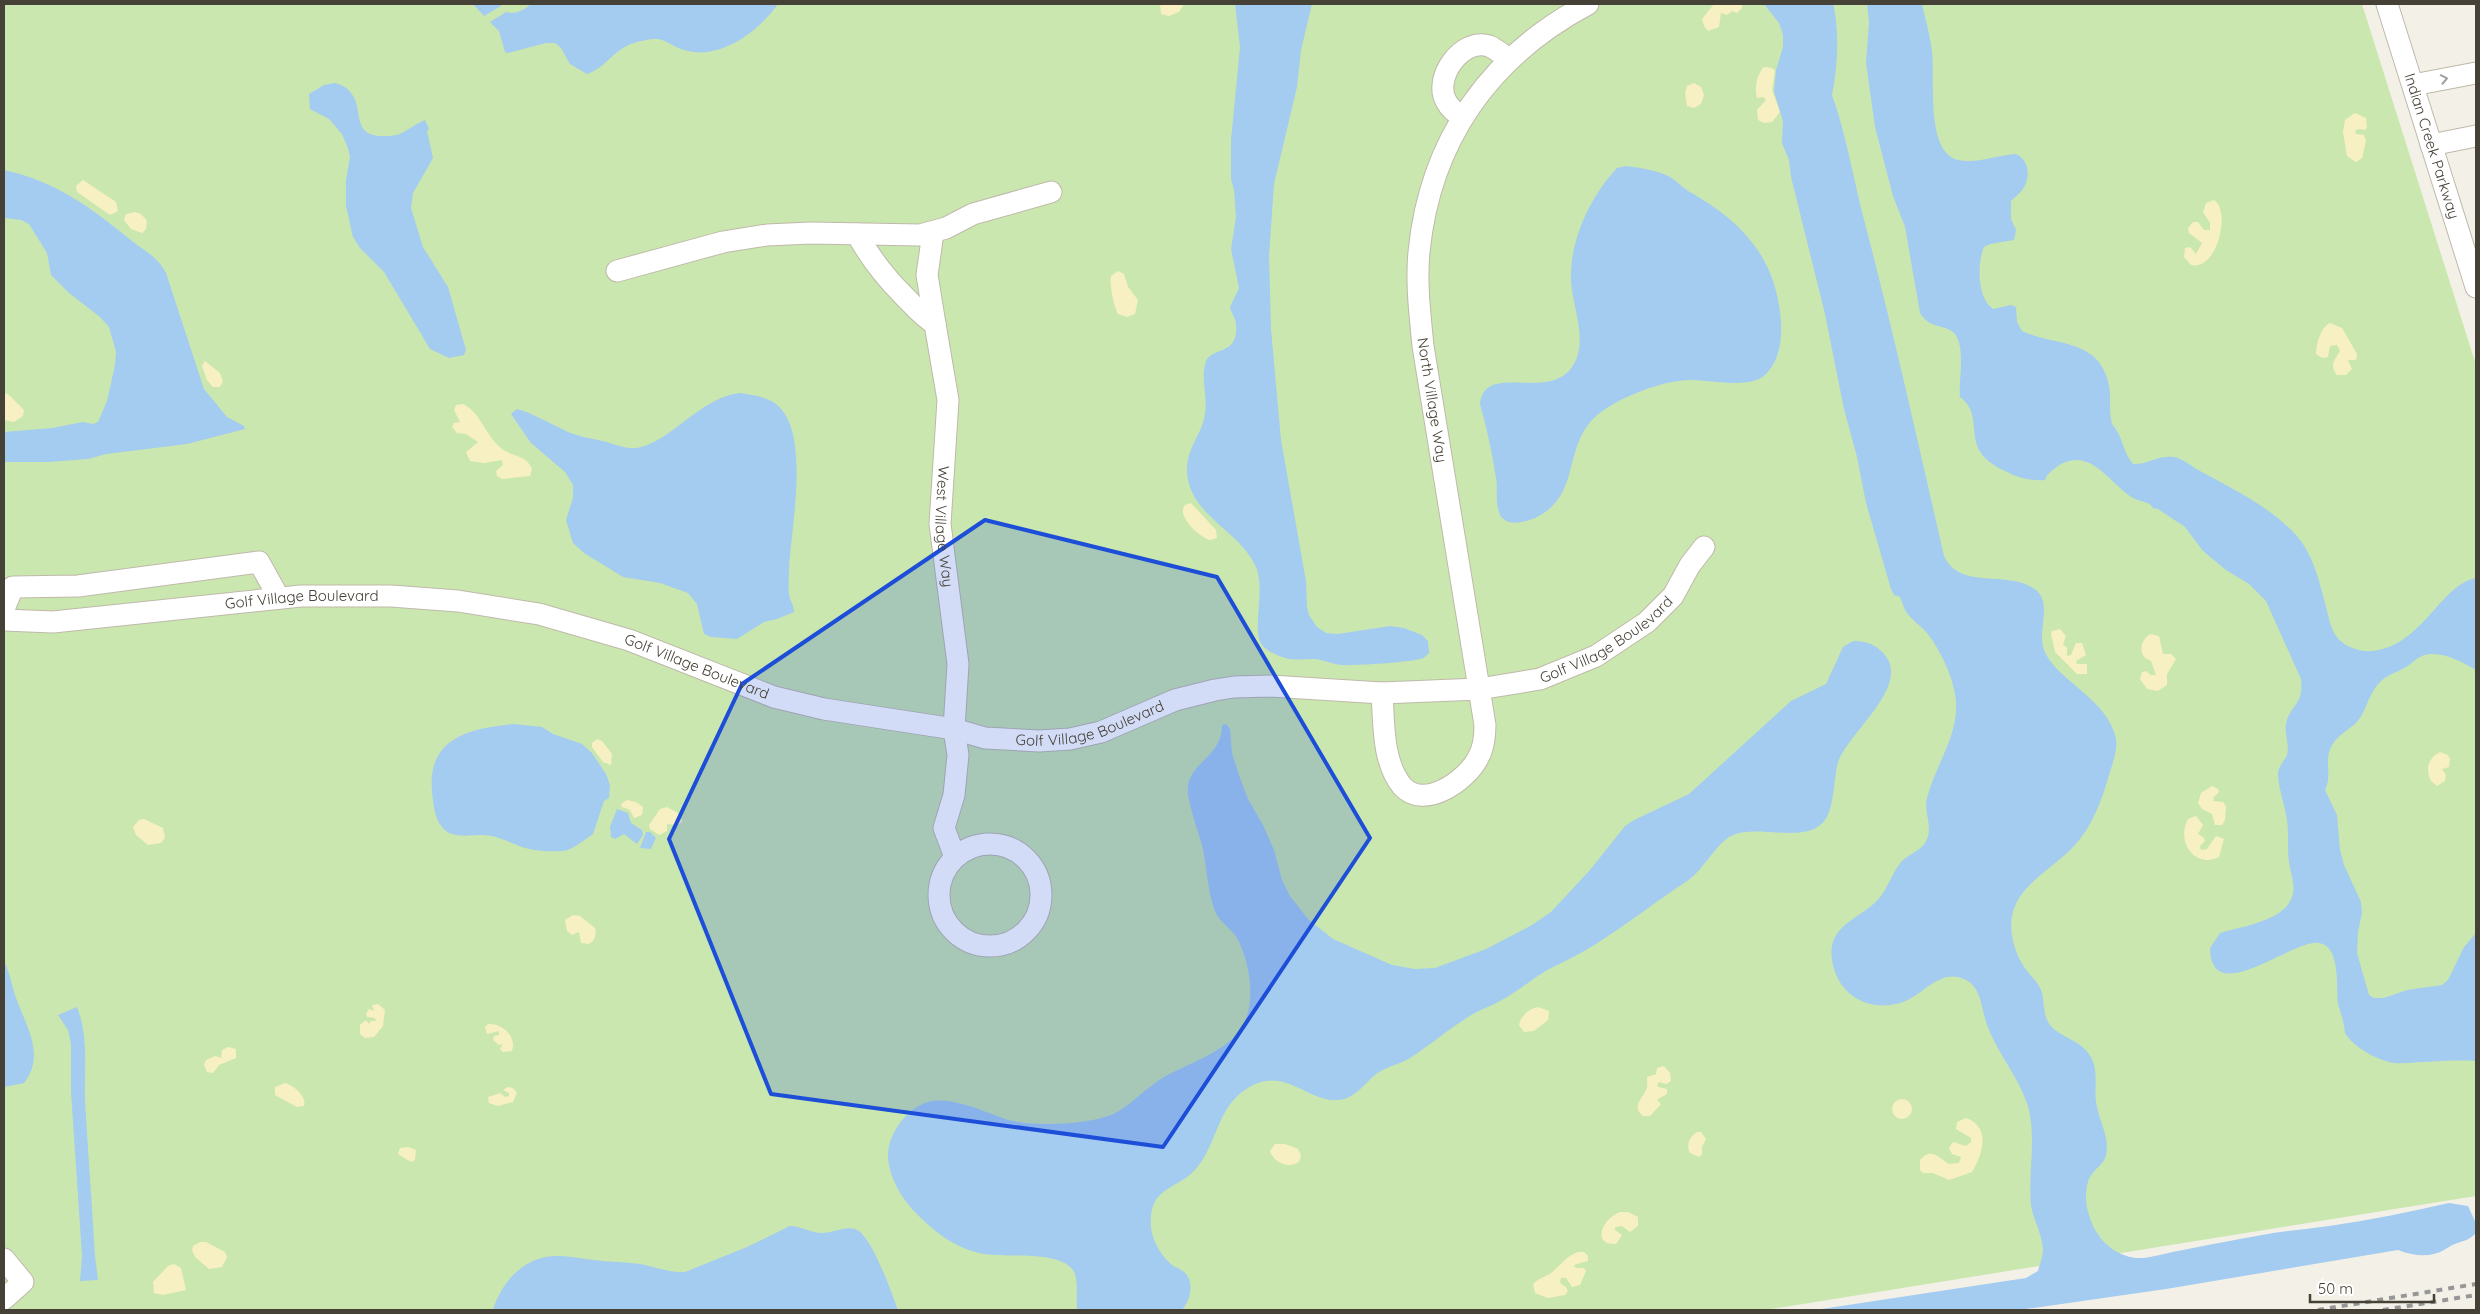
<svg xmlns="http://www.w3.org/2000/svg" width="2480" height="1314" viewBox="0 0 2480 1314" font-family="Quicksand,sans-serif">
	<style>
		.green { fill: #cbe7b0 }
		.sand { fill: #f7f0c3 }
		.water { fill: #a4cbf0 }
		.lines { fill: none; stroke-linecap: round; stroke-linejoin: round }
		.minor-casing { stroke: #bfb9aa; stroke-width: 23 }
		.minor { stroke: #fff; stroke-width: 21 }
		.rail { stroke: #969696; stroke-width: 4; stroke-dasharray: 6 6; stroke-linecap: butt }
		.oneway { stroke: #a2a09a }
		.marked { fill: #1d4ed8; fill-opacity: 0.2; stroke: #1d4ed8; stroke-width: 4; stroke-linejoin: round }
		.labels { text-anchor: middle; stroke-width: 4.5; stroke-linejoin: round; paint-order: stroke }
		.street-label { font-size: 15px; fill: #464136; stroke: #fff }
	</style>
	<rect width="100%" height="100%" fill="#f3f1e7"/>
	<path class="green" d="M 4,4 L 2362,4 L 2476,365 L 2476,1196 L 1765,1310 L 4,1310 Z"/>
	<path class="sand" d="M 1160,4 L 1184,4 L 1179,12 L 1169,16 L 1161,14 Z
		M 1714,4 L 1742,4 L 1742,8 L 1737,13 L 1732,11 L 1727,15 L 1721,13 L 1719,27 L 1708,31 L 1704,26 L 1702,19 Z
		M 1764,67 L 1772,68 L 1775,71 L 1772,90 L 1780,112 L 1772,122 L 1764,123 L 1758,120 L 1757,110 L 1766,100 L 1763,97 L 1757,98 C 1754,88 1757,74 1764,67 Z
		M 1694,83 L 1701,87 L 1704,95 L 1701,104 L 1694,108 L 1687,106 L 1685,93 L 1687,86 Z
		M 2355,113 L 2366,118 L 2367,127 L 2365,130 L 2358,129 L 2355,131 L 2356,134 L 2364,135 L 2366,141 L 2362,158 L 2356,162 L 2347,156 L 2343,132 L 2345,120 Z
		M 83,180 L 116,202 L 118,211 L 110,215 L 77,192 L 76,186 Z
		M 2214,200 C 2231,210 2218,271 2191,265 L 2184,257 L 2185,248 L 2190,247 L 2196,254 L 2202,243 L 2189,233 L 2188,228 L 2193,222 L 2198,222 L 2204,230 L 2210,230 L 2210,223 L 2203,212 L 2206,203 Z
		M 135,212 L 141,214 L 147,221 L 146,229 L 142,233 L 131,229 L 124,220 L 126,214 Z
		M 1118,271 L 1124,274 L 1128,287 L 1138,300 L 1135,314 L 1127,317 L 1118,314 C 1114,307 1109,284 1111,276 Z
		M 2330,323 L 2342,328 L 2357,354 L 2356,360 L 2348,360 L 2352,369 L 2346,375 L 2337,375 C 2329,365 2335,360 2340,351 L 2337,345 L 2330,346 L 2328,357 L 2322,358 L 2316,354 C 2316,344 2321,327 2330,323 Z
		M 205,361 L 220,373 L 223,381 L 220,387 L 213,387 L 207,380 L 202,366 Z
		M 4,393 L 8,394 L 24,410 L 23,416 L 14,422 L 4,420 Z
		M 463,404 C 481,413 485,435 501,448 C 511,457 526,454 532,469 L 530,476 L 502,479 L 497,476 L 496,471 L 503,465 L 502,460 L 485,463 L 470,461 L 466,452 L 478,442 L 466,434 L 457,433 L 452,427 L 454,423 L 460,422 L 454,410 L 456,405 Z
		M 1191,503 L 1216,530 L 1217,538 L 1210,540 C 1200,537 1181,520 1183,509 L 1185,505 Z
		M 2060,629 L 2066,636 L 2063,644 L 2067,648 L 2067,656 L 2071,655 L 2076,643 L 2082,643 L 2086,655 L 2076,661 L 2077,664 L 2087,664 L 2087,674 L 2077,674 L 2055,652 L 2051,634 L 2052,631 Z
		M 2150,634 L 2159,636 L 2163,654 L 2171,654 L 2176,659 L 2167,674 L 2167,685 L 2158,691 L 2147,689 L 2140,679 L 2142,672 L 2146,671 L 2151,675 L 2156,675 L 2151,661 L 2145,658 C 2138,649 2142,640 2150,634 Z
		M 597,739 L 602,741 L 612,754 L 611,765 L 603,762 L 592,747 L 592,743 Z
		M 2440,752 L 2448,755 L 2450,759 L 2449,767 L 2442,769 L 2446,775 L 2445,781 L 2437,786 L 2431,781 C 2425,769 2428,758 2440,752 Z
		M 2212,786 L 2218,789 L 2219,792 L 2214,797 L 2213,801 L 2223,802 L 2226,806 L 2225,820 L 2222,825 L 2215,825 L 2212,814 L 2202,809 L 2198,803 L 2201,793 Z
		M 627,800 L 636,802 L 643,807 L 642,815 L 634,818 L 630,810 L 622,807 L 621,804 Z
		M 667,807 L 678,813 L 683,822 L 677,825 L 667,824 L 667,831 L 659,835 L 650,829 L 649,825 L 660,809 Z
		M 2196,816 L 2203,825 L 2198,834 L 2204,838 L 2205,841 L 2200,846 L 2201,850 L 2207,849 L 2216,836 L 2224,839 L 2219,857 C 2194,869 2176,841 2188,819 Z
		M 144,819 L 163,828 L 165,838 L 161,843 L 148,845 L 136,835 L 133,827 L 139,820 Z
		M 573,915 L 580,916 L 595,928 C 597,935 595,940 589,944 L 581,943 L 579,932 L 572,935 L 567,931 L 565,920 Z
		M 378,1004 L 385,1010 L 383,1026 L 374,1037 L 365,1038 L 360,1034 L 360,1025 L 366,1020 L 369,1024 L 371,1021 L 376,1021 L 375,1018 L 367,1017 L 366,1014 L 369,1009 L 374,1011 L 372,1005 Z
		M 1538,1007 L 1549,1011 L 1548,1020 L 1534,1031 L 1524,1032 L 1519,1025 C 1521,1015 1529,1009 1538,1007 Z
		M 488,1024 C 503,1023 517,1037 512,1051 L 503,1052 L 500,1049 L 503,1044 L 499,1045 L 493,1040 L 494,1036 L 499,1035 L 499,1031 L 487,1034 L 485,1027 Z
		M 228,1047 L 236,1049 L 236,1058 L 219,1065 L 213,1073 L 207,1072 L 204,1065 L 206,1060 L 215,1056 L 221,1058 L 222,1050 Z
		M 1664,1066 L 1670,1073 L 1671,1081 L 1666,1084 L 1659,1082 L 1657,1085 L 1658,1087 L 1667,1089 C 1668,1097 1662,1095 1657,1100 L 1661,1104 L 1650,1116 L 1643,1116 C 1632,1107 1641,1100 1646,1090 C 1648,1086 1647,1082 1647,1077 L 1656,1074 L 1657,1068 Z
		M 285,1083 C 293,1085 307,1096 304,1106 L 297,1107 L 275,1095 L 275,1087 Z
		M 508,1087 L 513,1088 L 517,1093 L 513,1102 L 498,1106 L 489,1103 L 488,1097 L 500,1093 L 505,1097 L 509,1096 L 509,1093 L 503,1090 Z
		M1892 1109a10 10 0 1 1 20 0a10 10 0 1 1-20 0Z
		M 1966,1118 C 1991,1127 1983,1154 1972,1172 L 1949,1180 L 1933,1173 L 1923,1173 L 1920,1170 L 1920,1160 C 1931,1147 1938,1157 1949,1164 L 1959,1163 L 1961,1157 L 1952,1154 L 1949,1148 L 1953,1142 L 1966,1146 L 1971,1142 L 1971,1138 L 1956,1129 L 1957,1122 Z
		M 1697,1132 L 1701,1132 L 1706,1139 L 1702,1147 L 1702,1155 L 1699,1157 L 1690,1153 C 1686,1145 1689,1137 1697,1132 Z
		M 1275,1144 L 1285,1144 L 1298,1149 L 1301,1155 L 1299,1162 C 1289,1169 1274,1163 1270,1151 Z
		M 408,1147 L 416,1150 L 415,1160 L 411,1162 L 398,1154 L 400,1148 Z
		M 1620,1212 L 1628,1212 L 1638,1217 L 1638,1226 L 1630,1232 L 1622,1226 L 1615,1227 L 1615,1230 L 1622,1235 L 1616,1244 C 1591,1245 1602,1219 1620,1212 Z
		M 200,1242 L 206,1242 L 225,1252 L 227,1257 L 222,1267 L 209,1269 L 195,1257 L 192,1250 L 193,1246 Z
		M 1578,1252 L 1584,1252 L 1588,1256 L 1588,1261 L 1574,1265 L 1576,1268 L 1584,1268 L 1586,1271 L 1580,1285 L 1572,1287 L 1566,1278 L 1561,1278 L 1560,1283 L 1566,1287 L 1568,1291 L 1565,1295 L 1548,1298 L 1535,1293 L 1533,1284 C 1539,1278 1545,1277 1551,1273 C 1561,1265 1566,1256 1578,1252 Z
		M 174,1264 L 181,1268 L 186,1290 L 163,1295 L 154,1293 L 153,1282 L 168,1266 Z"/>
	<path class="water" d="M 473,4 L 500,4 L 501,6 L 484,16 Z
		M 531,4 L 778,4 C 758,32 720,61 684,50 C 664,43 665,35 641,41 C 612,47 609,67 587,74 L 570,64 L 561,48 L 555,43 L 546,43 L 508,53 L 505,52 L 499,31 L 490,22 L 506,12 C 515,15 524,10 531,4 Z
		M 1235,4 L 1312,4 L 1301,50 L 1297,87 L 1274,184 L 1269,256 L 1271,329 L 1281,440 L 1306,581 L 1307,607 L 1309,615 L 1317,627 L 1326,633 L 1338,634 L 1390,626 L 1404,628 L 1422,635 L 1428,641 L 1429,653 C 1428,654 1425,657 1423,658 C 1416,662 1351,666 1341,665 C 1332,664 1324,660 1315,659 C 1306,659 1297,660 1289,659 C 1280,657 1268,652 1262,645 C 1251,629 1266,591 1256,567 C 1240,530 1189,516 1187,471 C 1187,446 1202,435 1205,414 C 1208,396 1200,378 1206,361 C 1212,347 1239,355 1236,325 C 1236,318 1231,313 1230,307 L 1239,288 L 1231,249 L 1236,217 L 1234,190 L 1231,179 L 1231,140 L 1240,47 Z
		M 1764,4 L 1833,4 L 1834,7 C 1839,35 1838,66 1832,95 C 1846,134 1853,176 1863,216 C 1893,329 1918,443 1944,556 C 1960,592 2011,568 2037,591 C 2052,605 2037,631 2044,650 C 2056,681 2108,698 2116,739 C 2118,750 2112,765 2109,775 C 2102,800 2092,827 2074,846 C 2055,867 2021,883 2013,912 C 2008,929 2014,951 2023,965 C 2028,974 2037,980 2041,990 C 2045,1001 2042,1014 2050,1025 C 2062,1039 2083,1040 2092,1059 C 2099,1075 2093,1091 2097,1107 C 2100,1123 2110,1138 2106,1155 C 2104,1164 2097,1167 2092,1174 C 2084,1184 2085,1204 2089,1215 C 2095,1237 2112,1255 2136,1258 C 2149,1259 2165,1253 2178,1251 C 2206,1245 2234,1240 2262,1235 C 2284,1231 2307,1229 2329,1226 C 2369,1220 2410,1212 2449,1203 L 2468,1206 L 2475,1221 L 2475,1234 C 2468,1241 2464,1240 2455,1244 C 2451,1245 2448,1248 2444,1250 C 2430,1258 2413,1256 2398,1250 L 2166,1289 L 2019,1310 L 1815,1310 L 2026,1278 L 2038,1271 C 2040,1264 2043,1256 2043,1249 C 2042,1233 2033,1220 2031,1205 C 2028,1173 2036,1142 2029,1110 C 2021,1079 1998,1055 1987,1025 C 1981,1008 1982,987 1964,979 C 1940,968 1923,995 1903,1002 C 1872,1013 1840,997 1833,965 C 1823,923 1863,920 1881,896 C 1889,885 1893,871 1902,861 C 1909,854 1922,850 1926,841 C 1934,826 1923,813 1927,798 C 1936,763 1962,731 1955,694 C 1951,672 1940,650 1927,633 C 1920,625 1910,619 1905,610 C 1903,606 1902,601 1900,597 L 1894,595 L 1891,589 L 1866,503 L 1857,457 L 1844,409 L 1825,314 L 1791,177 L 1789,160 L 1782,143 L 1783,121 L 1774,92 L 1776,70 L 1783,47 L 1783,35 L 1779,23 Z
		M 1867,4 L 1922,4 C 1925,18 1929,31 1931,45 C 1937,71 1923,151 1958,160 C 1978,164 1997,155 2016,154 C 2029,160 2031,177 2023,189 C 2020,193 2015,197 2011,201 L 2011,219 L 2016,230 L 2014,240 L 1990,244 L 1984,247 C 1977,263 1977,298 1993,309 L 2011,305 L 2016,307 L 2017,322 L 2022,331 C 2054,346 2097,338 2108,381 C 2112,395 2108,410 2112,424 C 2123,436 2122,451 2133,464 C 2147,465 2157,455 2174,457 C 2184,459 2192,467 2200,471 C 2233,489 2270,507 2295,534 C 2313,553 2320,583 2326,607 C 2329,617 2330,627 2336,636 C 2344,647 2359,652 2373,651 C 2423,645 2440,585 2476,578 L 2476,670 C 2462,662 2439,649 2422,656 C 2416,658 2412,664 2406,667 C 2394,674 2384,675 2375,688 C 2368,698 2365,713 2357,722 C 2348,731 2336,735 2330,749 C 2325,763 2332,777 2325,790 L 2337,815 L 2340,850 L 2344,865 L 2361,902 L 2362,913 L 2358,932 L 2357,953 L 2369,995 L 2374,998 L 2384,998 L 2407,990 L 2442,985 L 2448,980 L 2464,947 L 2476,933 L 2476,1061 C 2459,1060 2441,1061 2423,1062 C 2412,1062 2400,1065 2389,1062 C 2374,1058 2356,1048 2347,1036 C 2344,1033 2345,1030 2344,1026 C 2343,1018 2340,1011 2338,1004 C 2336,988 2341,946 2319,943 C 2292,939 2211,1010 2210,948 L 2220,933 C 2239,927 2277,922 2289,903 C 2298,890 2291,876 2289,862 C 2287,849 2289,834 2287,820 C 2285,805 2279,791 2278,775 C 2278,766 2284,762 2287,755 C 2290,745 2284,734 2286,724 C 2290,704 2304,706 2301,679 L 2266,601 L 2249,584 L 2226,570 L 2203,551 L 2185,527 L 2158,509 L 2153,508 C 2149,501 2140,502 2133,498 C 2110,484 2092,448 2061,464 C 2055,468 2047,473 2045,480 C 2030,481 2018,478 2005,471 C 1956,449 1988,418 1960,397 C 1958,381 1968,339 1950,330 C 1937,324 1929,327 1920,313 L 1905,227 L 1893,196 L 1875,127 L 1866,63 L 1869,22 Z
		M 335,83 C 341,85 347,87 351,93 C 364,108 351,136 382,136 C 387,136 392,136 397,135 C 406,132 415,124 425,120 L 429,129 L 427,131 L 433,158 L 413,193 L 411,208 L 423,247 L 448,287 L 466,350 L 464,355 L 449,358 L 430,349 L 384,272 L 360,248 L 353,237 L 346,206 L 346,180 L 350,157 L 348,148 L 342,134 L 329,119 L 310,109 L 309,94 L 324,85 Z
		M 1626,166 C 1641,168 1657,170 1670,177 C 1677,181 1682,187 1688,191 C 1742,221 1777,258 1781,323 C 1782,341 1779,362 1765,375 C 1749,390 1709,379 1688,380 C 1660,381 1611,400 1592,420 C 1563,452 1580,497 1535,518 C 1527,521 1518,524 1509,522 C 1504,520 1500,517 1499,512 C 1495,501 1498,488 1496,478 C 1492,453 1487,428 1480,404 C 1485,359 1555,407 1576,360 C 1586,336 1573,307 1571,282 C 1569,241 1590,197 1617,168 Z
		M 4,170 C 54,181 89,206 127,237 C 142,250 157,255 166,273 L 204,389 L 227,417 L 244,426 L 245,429 L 187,444 L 106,454 L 88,459 L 49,462 L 4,462 L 4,432 L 52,428 L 83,422 L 93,424 L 98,422 L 107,401 L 115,365 L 116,352 L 109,327 L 100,317 L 69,293 L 51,275 L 47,253 L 29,224 L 21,220 L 4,218 Z
		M 741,393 C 753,395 768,397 777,405 C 811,433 791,528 789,568 C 789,576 788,586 789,594 C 790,601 794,605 794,612 L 777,619 L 764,622 L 737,639 L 711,637 L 704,634 L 697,604 L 688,593 L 660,583 L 623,577 L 584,553 L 573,543 L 566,520 L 573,498 L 573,485 L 565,472 L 531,443 L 511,414 L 517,409 C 532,413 547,422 562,429 C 575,436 589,438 603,441 C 614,444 625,449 637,448 C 670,443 701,396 741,393 Z
		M 1853,641 C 1864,641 1872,643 1880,650 C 1919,683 1843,735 1837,766 C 1834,782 1834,797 1829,812 C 1816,849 1761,823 1733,835 C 1720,841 1713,854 1704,864 C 1697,874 1688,881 1678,887 C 1647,908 1618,931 1586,950 C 1574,957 1561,963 1549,969 C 1532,979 1517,992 1500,1001 C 1491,1006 1482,1009 1473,1014 C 1451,1027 1432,1044 1410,1058 C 1400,1064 1389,1066 1379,1072 C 1367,1080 1361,1092 1347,1098 C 1310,1111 1286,1058 1242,1092 C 1216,1112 1216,1148 1194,1171 C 1174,1191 1148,1187 1151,1228 C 1153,1243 1163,1259 1175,1267 C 1178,1268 1183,1271 1185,1273 C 1195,1283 1190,1301 1182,1310 L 1077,1310 C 1076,1299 1079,1279 1073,1270 C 1058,1250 1008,1258 984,1254 C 956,1249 934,1232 915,1212 C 902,1199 889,1177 888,1157 C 887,1134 909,1104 933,1101 C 956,1098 987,1113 1008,1120 C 1033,1127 1097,1125 1119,1111 C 1135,1101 1147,1087 1164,1077 C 1188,1064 1216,1055 1235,1036 C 1259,1013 1251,964 1237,938 C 1231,928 1218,921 1215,911 C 1207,890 1207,866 1202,845 C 1197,828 1191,812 1188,795 C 1184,762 1222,760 1222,725 L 1226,724 L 1230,729 L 1232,753 L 1240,778 L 1248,799 L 1263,825 L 1274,850 L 1282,880 L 1290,896 L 1308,919 L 1333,939 L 1392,965 L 1415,969 L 1435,968 L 1486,949 L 1532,925 L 1551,912 L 1590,870 L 1625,826 L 1634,820 L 1689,794 L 1791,701 L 1826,684 L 1843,647 Z
		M 514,724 L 542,727 L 553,734 L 582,744 L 592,753 L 606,774 L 610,785 L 609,798 L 604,801 L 593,834 C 585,839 573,850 563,851 C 550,852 534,851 522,847 C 508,842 496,835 482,835 C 469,835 451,839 442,827 C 434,818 433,801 432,791 C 427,737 471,728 514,724 Z
		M 617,809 L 628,813 L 631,823 L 642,830 L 643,835 L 637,844 L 624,834 L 615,839 L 611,837 L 610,827 Z
		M 646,832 L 650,832 L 656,838 L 651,849 L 640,848 Z
		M 4,961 C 10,973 12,986 16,998 C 26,1026 46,1055 24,1083 L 4,1087 Z
		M 77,1007 C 89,1038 84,1068 85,1101 C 88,1153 92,1204 95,1256 L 98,1280 L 80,1281 L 82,1256 L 71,1092 L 71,1044 L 68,1030 L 58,1015 Z
		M 790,1226 C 801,1226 809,1232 820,1233 C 831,1234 844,1226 855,1229 C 871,1233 892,1294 898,1310 L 493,1310 C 502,1280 526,1255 559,1256 C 571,1256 582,1259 594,1260 C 609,1262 625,1262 640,1264 C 656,1267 670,1273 685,1272 L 747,1247 Z"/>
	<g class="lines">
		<defs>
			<g id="minor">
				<path id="s1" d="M 2387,4 L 2476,287"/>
				<path d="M 2413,85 L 2476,73"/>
				<path d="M 1462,117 C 1456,113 1450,109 1446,101 C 1433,78 1462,37 1489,46 C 1496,49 1503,55 1509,59"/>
				<path d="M 2431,145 L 2476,136"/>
				<path d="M 933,233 L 927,275 L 935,324"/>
				<path id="s2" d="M 857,234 C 870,258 885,277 904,296 C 915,307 922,316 935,324 L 948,400 L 940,524 L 958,664 L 954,729 L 958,755 L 954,795 L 944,828 L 955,857"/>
				<path d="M 617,271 L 723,242 L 767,235 L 811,233 L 920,235 L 946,228 L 973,214 L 1051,192"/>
				<path d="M 4,609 L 13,587 L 78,586 L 259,562 L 279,598"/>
				<path id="s3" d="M 4,620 L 53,622 L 301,596 L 391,596 L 458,601 L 539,614 L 629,640 L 774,697 L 824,709 L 954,729 L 985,738 L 1039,741 L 1070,739 L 1101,732 L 1175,700 L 1215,690 L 1234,687 L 1270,686 L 1382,693 L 1479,689 L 1540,679 L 1596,656 L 1647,622 L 1673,596 L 1690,565 L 1704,547"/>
				<path d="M 1382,693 C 1384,723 1382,761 1402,786 C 1424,811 1467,780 1478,758 C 1484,748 1485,737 1485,725 L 1423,346 C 1420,315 1416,283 1419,252 C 1430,140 1490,56 1588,4"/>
				<circle cx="990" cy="895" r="51"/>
				<path d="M 4,1259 L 23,1282 L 4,1299"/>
			</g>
		</defs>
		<use href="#minor" class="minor-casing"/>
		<use href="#minor" class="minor"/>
		<path class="rail" d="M 2318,1310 L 2476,1284
			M 2383,1310 L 2476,1295"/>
	</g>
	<defs><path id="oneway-chevron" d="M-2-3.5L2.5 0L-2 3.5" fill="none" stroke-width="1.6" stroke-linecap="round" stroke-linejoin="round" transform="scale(1.25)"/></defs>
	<use class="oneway" href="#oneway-chevron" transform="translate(2444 79) rotate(-11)"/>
	<path class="marked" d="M 985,520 L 1217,577 L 1370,838 L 1163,1147 L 771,1094 L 669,839 L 742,684 Z"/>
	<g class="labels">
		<g class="street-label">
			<text dy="5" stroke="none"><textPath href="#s1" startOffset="149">Indian Creek Parkway</textPath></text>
			<text transform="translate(1432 400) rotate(81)" y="5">North Village Way</text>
			<text dy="5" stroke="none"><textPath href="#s2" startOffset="324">West Village Way</textPath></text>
			<text dy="5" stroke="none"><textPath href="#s3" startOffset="299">Golf Village Boulevard</textPath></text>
			<text dy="5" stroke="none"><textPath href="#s3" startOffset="1645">Golf Village Boulevard</textPath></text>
			<text dy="5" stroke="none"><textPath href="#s3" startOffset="704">Golf Village Boulevard</textPath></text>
			<text dy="5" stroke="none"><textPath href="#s3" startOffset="1110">Golf Village Boulevard</textPath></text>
		</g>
	</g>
	<rect width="2480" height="1314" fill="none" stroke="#464136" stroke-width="10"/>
	<path d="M2310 1294v8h124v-8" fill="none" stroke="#464136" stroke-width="2.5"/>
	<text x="2318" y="1294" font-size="15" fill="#464136" stroke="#ffffff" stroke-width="4" paint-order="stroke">50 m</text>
</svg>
